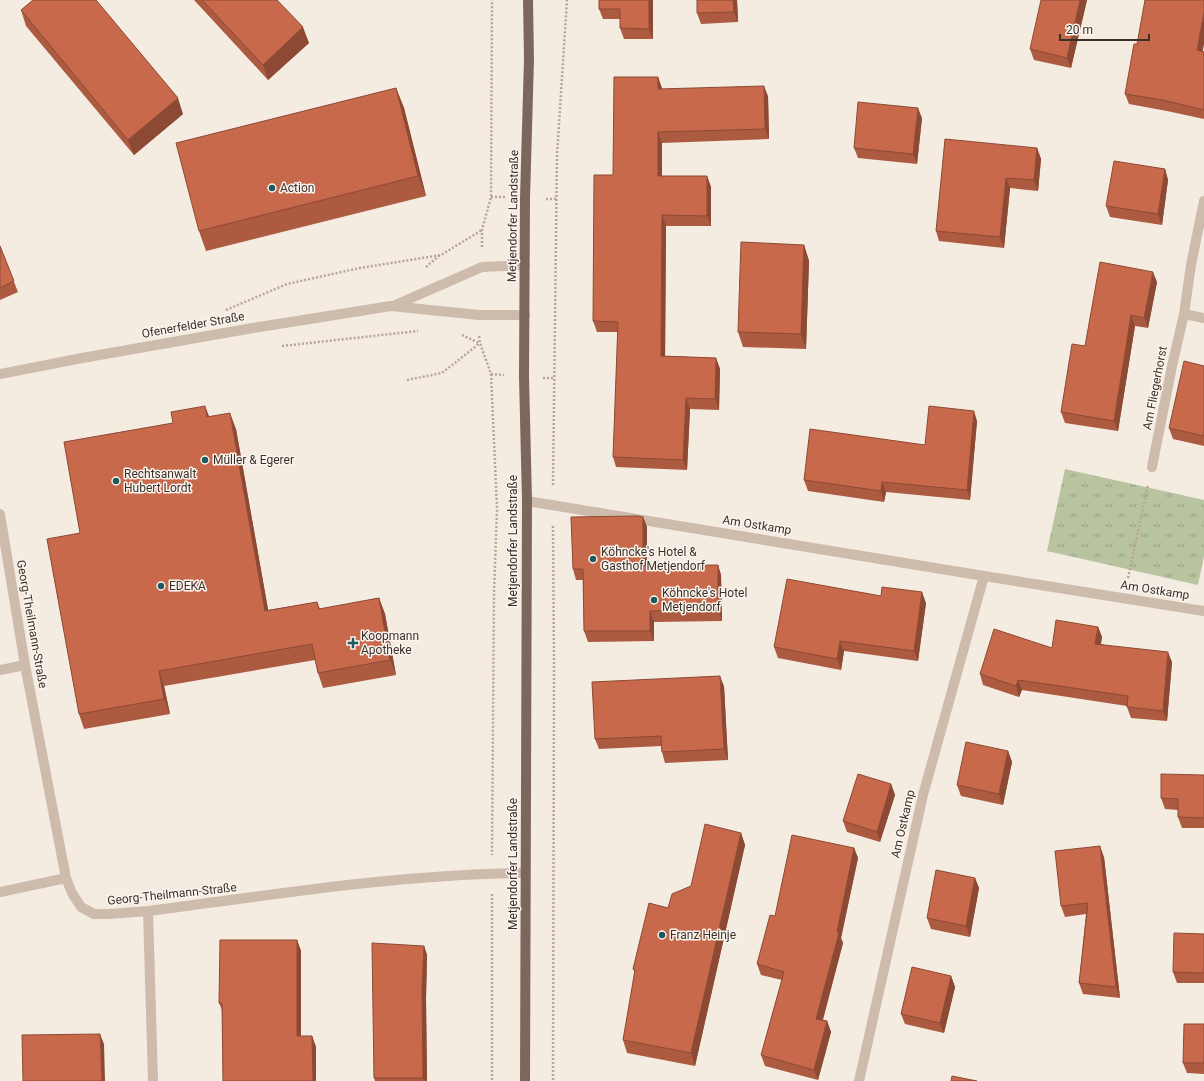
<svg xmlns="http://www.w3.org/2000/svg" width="1204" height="1081" viewBox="0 0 1204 1081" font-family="Roboto,sans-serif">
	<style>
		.park { fill: url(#park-tufts) }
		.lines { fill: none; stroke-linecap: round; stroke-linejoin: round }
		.path { stroke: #b9a596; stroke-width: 2.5; stroke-dasharray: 2 2; stroke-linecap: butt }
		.minor { stroke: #cdbbac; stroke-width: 10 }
		.major { stroke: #7d675c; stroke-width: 10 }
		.wall { fill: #ac5a40 }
		.shaded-wall { fill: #8c4a34 }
		.building { fill: #c8694b; stroke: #8c4a34 }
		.poi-dot { fill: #1f5a5e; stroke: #fbf5ee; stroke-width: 1.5 }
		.labels { text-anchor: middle; stroke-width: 3; stroke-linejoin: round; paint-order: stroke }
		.poi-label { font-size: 12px; fill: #3b302b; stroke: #fbf5ee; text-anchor: start }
		.street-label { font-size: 12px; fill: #3b302b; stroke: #fbf5ee }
	</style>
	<defs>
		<pattern id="park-tufts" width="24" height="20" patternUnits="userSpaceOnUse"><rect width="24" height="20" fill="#b8c4a0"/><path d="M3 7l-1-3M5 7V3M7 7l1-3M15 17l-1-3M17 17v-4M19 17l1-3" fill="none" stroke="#97a083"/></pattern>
	</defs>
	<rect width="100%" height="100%" fill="#f4ebe1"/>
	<path class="park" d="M 1065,469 L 1204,500 L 1204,556 L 1198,585 L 1047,551 Z"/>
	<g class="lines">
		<path class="path" d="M 491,197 L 505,197
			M 546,199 L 557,199
			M 482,247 L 482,230 L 491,197 L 492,0
			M 426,267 L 440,255
			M 226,310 L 287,284 L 360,268 L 441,255 L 482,230
			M 462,335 L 479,343
			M 479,336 L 480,343 L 491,374 L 497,508 L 494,592 L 492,855
			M 282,346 L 418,331
			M 491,374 L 504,375
			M 543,378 L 555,378
			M 407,380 L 442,373 L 480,343
			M 553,485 L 557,155 L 567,0
			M 553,526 L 554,667 L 553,1081
			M 1128,578 L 1148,485
			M 492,894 L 492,1081"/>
		<path class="minor" d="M 1204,201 L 1191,265 L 1184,314 L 1204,318
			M 393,306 L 482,267 L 525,265
			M 0,374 L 82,358 L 253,328 L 391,306 L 479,315 L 525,315
			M 1152,467 L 1172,366 L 1184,314
			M 527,501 L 984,576 L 1204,611
			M 0,514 L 25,665 L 66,878 L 72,893 L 81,907 L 94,914 L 109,914 L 148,911 C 273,895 399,874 525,873
			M 0,670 L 25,665
			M 0,892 L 66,878
			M 148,911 L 153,1081
			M 859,1081 L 923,795 L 984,576"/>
		<path class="major" d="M 525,1081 L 527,501 L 524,377 L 525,198 L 529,59 L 528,0"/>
	</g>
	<path class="wall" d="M 194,0 L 277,0 L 309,43 L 268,80 Z
		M 653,0 L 653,39 L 624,39 L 620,28 L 620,19 L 603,19 L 599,9 Z
		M 697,0 L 737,0 L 738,22 L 701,24 L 697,13 Z
		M 1087,0 L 1071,68 L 1034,60 L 1030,49 Z
		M 21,10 L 183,114 L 134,155 L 26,26 Z
		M 1203,52 L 1204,52 L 1204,119 L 1167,111 L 1129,104 L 1125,94 Z
		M 658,77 L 662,89 L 768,96 L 769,139 L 662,143 L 662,176 L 707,176 L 711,187 L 711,226 L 666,226 L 665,356 L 716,358 L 720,369 L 719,410 L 690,409 L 687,470 L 616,467 L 613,457 L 618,332 L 597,332 L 593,321 L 613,175 Z
		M 396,88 L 404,108 L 426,196 L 206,251 L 199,231 Z
		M 922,118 L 917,164 L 858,158 L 854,148 Z
		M 1037,148 L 1041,159 L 1038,191 L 1010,188 L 1004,248 L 939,241 L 936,231 Z
		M 1165,169 L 1168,180 L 1162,225 L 1110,217 L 1106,206 Z
		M 804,245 L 809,261 L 806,349 L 743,347 L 738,332 Z
		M 0,246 L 18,292 L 0,300 Z
		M 1157,282 L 1148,328 L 1135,326 L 1118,431 L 1065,423 L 1061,412 L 1085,346 Z
		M 1204,366 L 1204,446 L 1173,439 L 1169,428 Z
		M 209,417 L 236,429 L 268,610 L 317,602 L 320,609 L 379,598 L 385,614 L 396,675 L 323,688 L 318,673 L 315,660 L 164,686 L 170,714 L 84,729 L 79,714 L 80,533 Z
		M 977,421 L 970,500 L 886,492 L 884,502 L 808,491 L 804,480 L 925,445 Z
		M 643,517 L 647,527 L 647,566 L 718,565 L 721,575 L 722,621 L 654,622 L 654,641 L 588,642 L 584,631 L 583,580 L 576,580 L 573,569 Z
		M 881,596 L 926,603 L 918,661 L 844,651 L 841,670 L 778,658 L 774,647 Z
		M 1098,627 L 1102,637 L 1101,644 L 1172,662 L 1167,721 L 1131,718 L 1127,707 L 1127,706 L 1022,690 L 1019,697 L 983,685 L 980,674 L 1052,648 Z
		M 724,686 L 728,760 L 665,763 L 662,752 L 661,746 L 599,749 L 595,739 Z
		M 1008,751 L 1012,762 L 1003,805 L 961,796 L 957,785 Z
		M 1204,775 L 1204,828 L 1182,828 L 1178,817 L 1178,810 L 1165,809 L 1161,798 Z
		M 891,784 L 895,795 L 880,842 L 847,832 L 843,821 Z
		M 741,833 L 745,845 L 695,1066 L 627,1053 L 623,1040 L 635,973 L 633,969 L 668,908 L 691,886 Z
		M 854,848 L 858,858 L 841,938 L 843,943 L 823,1020 L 827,1021 L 831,1032 L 818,1080 L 765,1066 L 761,1055 L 782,980 L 761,975 L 757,964 L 775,916 Z
		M 1104,857 L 1120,998 L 1083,994 L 1079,983 L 1086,914 L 1065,917 L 1061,906 Z
		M 975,878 L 979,888 L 970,937 L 931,929 L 927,918 Z
		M 1204,934 L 1204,983 L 1177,983 L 1173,972 Z
		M 297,940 L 301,951 L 301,1036 L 312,1036 L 316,1047 L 316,1081 L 223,1081 L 222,1010 L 219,1003 Z
		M 424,946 L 427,955 L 426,999 L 427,1081 L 375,1081 L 374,1078 Z
		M 951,976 L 955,987 L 944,1033 L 905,1024 L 901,1014 Z
		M 1204,1024 L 1204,1074 L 1187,1073 L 1183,1063 Z"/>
	<path class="shaded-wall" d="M 649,0 L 653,0 L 653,39 L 649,29 Z
		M 733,0 L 737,0 L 738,22 L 734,12 Z
		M 1080,0 L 1087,0 L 1071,68 L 1067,58 Z
		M 1204,12 L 1204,44 L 1201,61 L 1197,50 Z
		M 303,27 L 309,43 L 268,80 L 263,65 Z
		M 658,77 L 662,88 L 662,100 L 658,89 Z
		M 764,86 L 768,96 L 769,139 L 765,129 Z
		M 396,88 L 404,108 L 426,196 L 418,176 Z
		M 178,98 L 183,114 L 134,155 L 128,140 Z
		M 918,108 L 922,118 L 917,164 L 913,154 Z
		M 658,132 L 662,143 L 662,186 L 658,176 Z
		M 1037,148 L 1041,159 L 1038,191 L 1034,180 Z
		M 1165,169 L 1168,180 L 1162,225 L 1158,214 Z
		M 707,176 L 711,187 L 711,226 L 707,216 Z
		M 1006,178 L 1010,188 L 1004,248 L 1000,237 Z
		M 662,215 L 666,226 L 665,366 L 661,356 Z
		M 804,245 L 809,261 L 806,349 L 801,334 Z
		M 1153,272 L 1157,282 L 1148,328 L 1144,318 Z
		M 1131,315 L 1135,326 L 1118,431 L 1114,421 Z
		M 716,358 L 720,369 L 719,410 L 715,399 Z
		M 686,398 L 690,409 L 687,470 L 683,460 Z
		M 205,406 L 211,421 L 207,417 Z
		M 974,411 L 977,421 L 970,500 L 967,490 Z
		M 230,413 L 236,429 L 271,626 L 265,611 Z
		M 882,482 L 886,492 L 884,502 L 881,491 Z
		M 643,517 L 647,527 L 647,576 L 643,566 Z
		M 718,565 L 721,575 L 722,621 L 718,610 Z
		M 922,592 L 926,603 L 918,661 L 914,651 Z
		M 379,598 L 385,614 L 396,675 L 390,660 Z
		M 650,611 L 654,622 L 654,641 L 650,631 Z
		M 1098,627 L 1102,637 L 1099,654 L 1095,644 Z
		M 840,641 L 844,651 L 841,670 L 837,659 Z
		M 1168,652 L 1172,662 L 1167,721 L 1163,711 Z
		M 159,671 L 164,686 L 170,714 L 164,699 Z
		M 720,676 L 724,686 L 728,760 L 724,749 Z
		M 1018,680 L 1022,690 L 1019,697 L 1016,686 Z
		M 1008,751 L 1012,762 L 1003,805 L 999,794 Z
		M 891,784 L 895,795 L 880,842 L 877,832 Z
		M 741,833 L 745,845 L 695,1066 L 691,1053 Z
		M 1100,846 L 1104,857 L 1120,998 L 1116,987 Z
		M 854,848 L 858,858 L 841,938 L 843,943 L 820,1029 L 816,1019 L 837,932 Z
		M 975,878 L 979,888 L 970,937 L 966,926 Z
		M 297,940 L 301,951 L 301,1047 L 297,1036 Z
		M 424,946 L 427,955 L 426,999 L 427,1081 L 425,1081 L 423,1078 L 422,990 Z
		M 951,976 L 955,987 L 944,1033 L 940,1023 Z
		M 827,1021 L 831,1032 L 818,1080 L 814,1070 Z
		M 100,1034 L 104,1044 L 105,1081 L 102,1081 Z
		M 312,1036 L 316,1047 L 316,1081 L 313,1081 Z"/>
	<path class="building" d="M 33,0 L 96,0 L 178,98 L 128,140 L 21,10 Z
		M 202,0 L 277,0 L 303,27 L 263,65 Z
		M 599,0 L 649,0 L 649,29 L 620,28 L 620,9 L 599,9 Z
		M 697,0 L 733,0 L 734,12 L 697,13 Z
		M 1041,0 L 1080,0 L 1067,58 L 1030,49 Z
		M 1145,0 L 1204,0 L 1204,12 L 1197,50 L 1204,52 L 1204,110 L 1163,100 L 1125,94 L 1134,44 L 1137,44 Z
		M 614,77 L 658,77 L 658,89 L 764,86 L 765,129 L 658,132 L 658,176 L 707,176 L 707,216 L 662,215 L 661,356 L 716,358 L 715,399 L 686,398 L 683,460 L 613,457 L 618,322 L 593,321 L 594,175 L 613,175 Z
		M 396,88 L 418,176 L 199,231 L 176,143 Z
		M 858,102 L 918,108 L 913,154 L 854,148 Z
		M 945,139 L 1037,148 L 1034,180 L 1006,178 L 1000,237 L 936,231 Z
		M 1114,161 L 1165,169 L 1158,214 L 1106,206 Z
		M 741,242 L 804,245 L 801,334 L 738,332 Z
		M 0,246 L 14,281 L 0,288 Z
		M 1100,262 L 1153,272 L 1144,318 L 1131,315 L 1114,421 L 1061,412 L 1072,344 L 1085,346 Z
		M 1184,361 L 1204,366 L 1204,436 L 1169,428 Z
		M 205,406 L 207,417 L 230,413 L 265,611 L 317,602 L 319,609 L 379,598 L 390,660 L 318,673 L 312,644 L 159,671 L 164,699 L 79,714 L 47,539 L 80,533 L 64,442 L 173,423 L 171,412 Z
		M 929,406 L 974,411 L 967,490 L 882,482 L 881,491 L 804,480 L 810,429 L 925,445 Z
		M 638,516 L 643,517 L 643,566 L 718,565 L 718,610 L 650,611 L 650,631 L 584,631 L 583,569 L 573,569 L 571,517 Z
		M 787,579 L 881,596 L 882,587 L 922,592 L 914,651 L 840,641 L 837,659 L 774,647 Z
		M 1056,620 L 1098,627 L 1095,644 L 1168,652 L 1163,711 L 1127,707 L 1128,696 L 1018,680 L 1016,686 L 980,674 L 994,629 L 1052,648 Z
		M 720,676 L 724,749 L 662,752 L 661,736 L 595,739 L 592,682 Z
		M 966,742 L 1008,751 L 999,794 L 957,785 Z
		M 858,774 L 891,784 L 877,832 L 843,821 Z
		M 1161,774 L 1204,775 L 1204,818 L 1178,817 L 1178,799 L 1161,798 Z
		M 705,824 L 741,833 L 691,1053 L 623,1040 L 635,970 L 633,969 L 649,903 L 668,908 L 672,894 L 691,886 Z
		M 792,835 L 854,848 L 837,932 L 839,933 L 816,1019 L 827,1021 L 814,1070 L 761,1055 L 784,972 L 757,964 L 770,915 L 775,916 Z
		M 1100,846 L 1116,987 L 1079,983 L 1088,903 L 1061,906 L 1055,851 Z
		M 936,870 L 975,878 L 966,926 L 927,918 Z
		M 1174,933 L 1204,934 L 1204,973 L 1173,972 Z
		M 220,940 L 297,940 L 297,1036 L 312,1036 L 313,1081 L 223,1081 L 222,1003 L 219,1003 Z
		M 372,943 L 424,946 L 422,990 L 423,1078 L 374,1078 Z
		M 912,967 L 951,976 L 940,1023 L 901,1014 Z
		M 1184,1024 L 1204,1024 L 1204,1063 L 1183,1063 Z
		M 100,1034 L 102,1081 L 23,1081 L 22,1035 Z
		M 952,1076 L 977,1081 L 951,1081 Z"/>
	<g class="poi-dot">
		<circle cx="272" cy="188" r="4"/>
		<circle cx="205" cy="460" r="4"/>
		<circle cx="116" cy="481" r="4"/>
		<circle cx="593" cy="559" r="4"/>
		<circle cx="161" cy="586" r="4"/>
		<circle cx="654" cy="600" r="4"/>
		<path d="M351 637h4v4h4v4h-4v4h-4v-4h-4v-4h4z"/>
		<circle cx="662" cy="935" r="4"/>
	</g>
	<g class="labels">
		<g class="poi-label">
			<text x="280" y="192">Action</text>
			<text x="213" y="464">Müller &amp; Egerer</text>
			<text x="124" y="478">Rechtsanwalt<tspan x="124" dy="14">Hubert Lordt</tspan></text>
			<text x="601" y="556">Köhncke's Hotel &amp;<tspan x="601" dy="14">Gasthof Metjendorf</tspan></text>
			<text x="169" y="590">EDEKA</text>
			<text x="662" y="597">Köhncke's Hotel<tspan x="662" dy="14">Metjendorf</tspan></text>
			<text x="361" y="640">Koopmann<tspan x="361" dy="14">Apotheke</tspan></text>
			<text x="670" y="939">Franz Heinje</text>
		</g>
		<g class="street-label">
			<text transform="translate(513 216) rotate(-89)" y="4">Metjendorfer Landstraße</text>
			<text transform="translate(193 325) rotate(-10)" y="4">Ofenerfelder Straße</text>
			<text transform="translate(1155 388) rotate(-79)" y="4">Am Fliegerhorst</text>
			<text transform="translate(757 525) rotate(9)" y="4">Am Ostkamp</text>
			<text transform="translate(513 541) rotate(-90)" y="4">Metjendorfer Landstraße</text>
			<text transform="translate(1155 590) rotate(9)" y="4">Am Ostkamp</text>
			<text transform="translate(32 624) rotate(80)" y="4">Georg-Theilmann-Straße</text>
			<text transform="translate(903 824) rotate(-77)" y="4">Am Ostkamp</text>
			<text transform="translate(513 864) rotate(-90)" y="4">Metjendorfer Landstraße</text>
			<text transform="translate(172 894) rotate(-6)" y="4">Georg-Theilmann-Straße</text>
		</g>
	</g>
	<path d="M1060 34v6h89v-6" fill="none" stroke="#3b302b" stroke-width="2"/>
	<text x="1066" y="34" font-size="12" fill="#3b302b" stroke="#fbf5ee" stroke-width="3" paint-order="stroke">20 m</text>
</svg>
